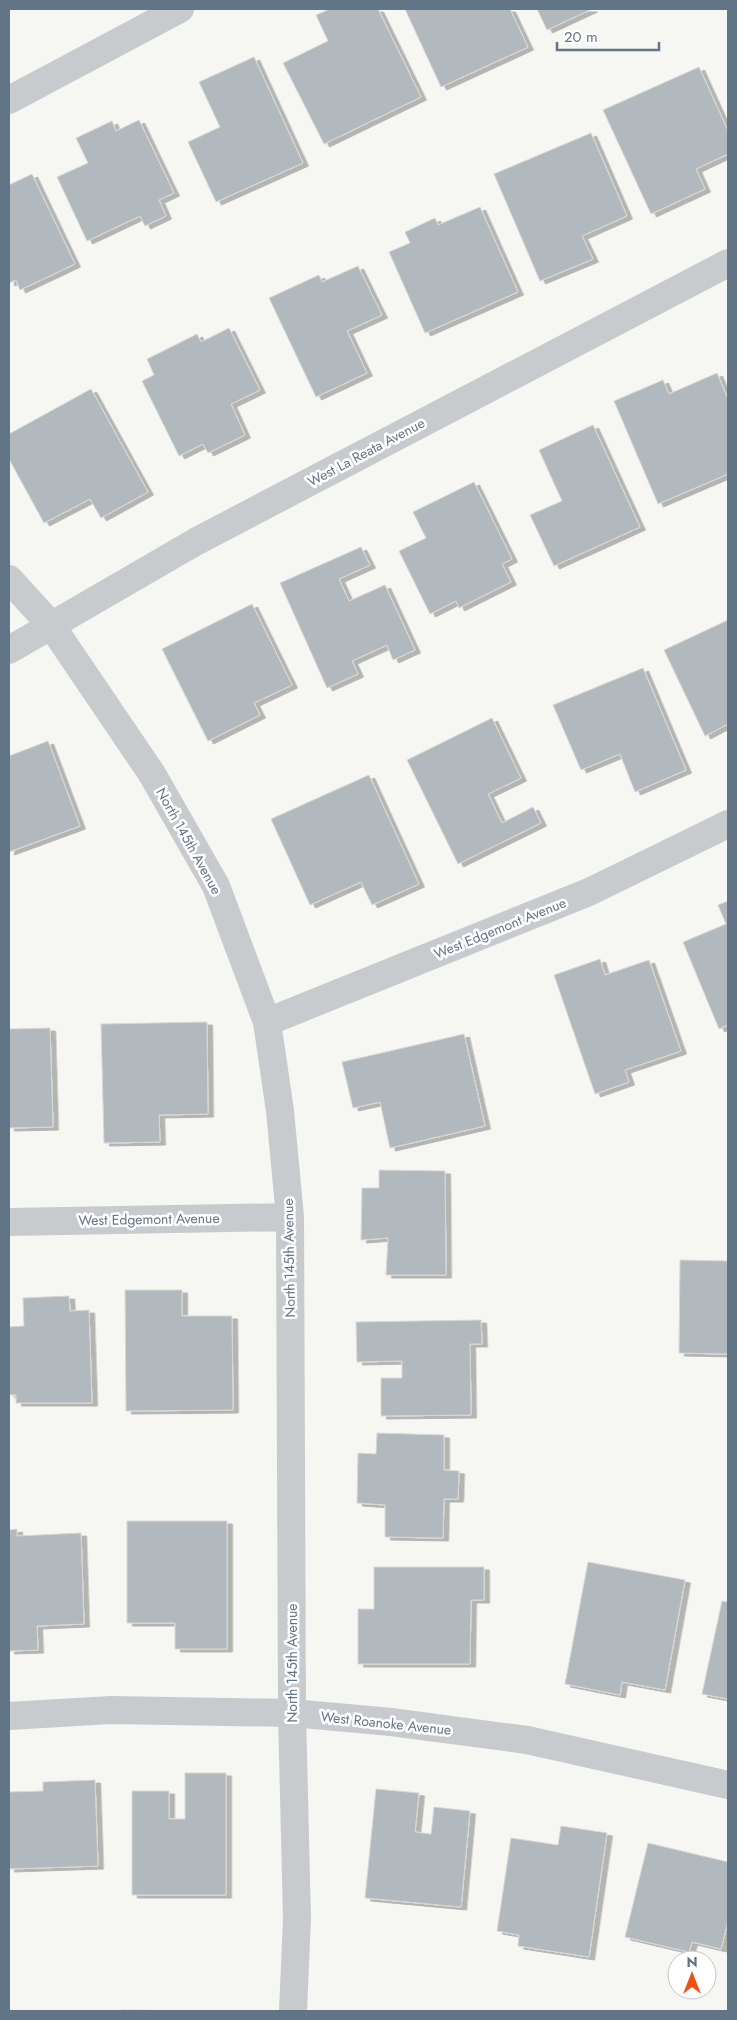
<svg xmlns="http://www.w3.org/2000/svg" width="737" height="2020" viewBox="0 0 737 2020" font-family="Jost,sans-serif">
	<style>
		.building { fill: #b1b8be; stroke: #d8d8d5; filter: url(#shadow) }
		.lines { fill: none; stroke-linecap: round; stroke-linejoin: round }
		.minor { stroke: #c8cbce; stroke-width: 28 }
		.labels { text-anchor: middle; stroke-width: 5; stroke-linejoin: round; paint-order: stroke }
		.street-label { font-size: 14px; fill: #627587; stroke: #fff }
	</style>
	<defs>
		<filter id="shadow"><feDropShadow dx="5.5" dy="3" stdDeviation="0" flood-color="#0004"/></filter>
	</defs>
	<rect width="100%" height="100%" fill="#f6f6f2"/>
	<path class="building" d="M 330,9 L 378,9 L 421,97 L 324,144 L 283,63 L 328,41 L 316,15 Z
		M 405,9 L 510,9 L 528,47 L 441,87 Z
		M 537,9 L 592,9 L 547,30 Z
		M 254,57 L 303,163 L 216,202 L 188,142 L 220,127 L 199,82 Z
		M 699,67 L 728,131 L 728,154 L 696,169 L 705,189 L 651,214 L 603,110 Z
		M 139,120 L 174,193 L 159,200 L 166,216 L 145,226 L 140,216 L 87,241 L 57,177 L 88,163 L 76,138 L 112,121 L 116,131 Z
		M 591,133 L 627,216 L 582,236 L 593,259 L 540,281 L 494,174 Z
		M 32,174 L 75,264 L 20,290 L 16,280 L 9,283 L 9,185 Z
		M 480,207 L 518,292 L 425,333 L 389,252 L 410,243 L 405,232 L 435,218 L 438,225 Z
		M 358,266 L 382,315 L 347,331 L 367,373 L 316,397 L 269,298 L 319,275 L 322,282 Z
		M 229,328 L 260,390 L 231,404 L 245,435 L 208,453 L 203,444 L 179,456 L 142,381 L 154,375 L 147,359 L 197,334 L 201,342 Z
		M 717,373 L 728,399 L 728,474 L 658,504 L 614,401 L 663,380 L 669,394 Z
		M 91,389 L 148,492 L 101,518 L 90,499 L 44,523 L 9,459 L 9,434 Z
		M 593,425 L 640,527 L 554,566 L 530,515 L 562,501 L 539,450 Z
		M 474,482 L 512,559 L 502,564 L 511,582 L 459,608 L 456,601 L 430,614 L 399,551 L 426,538 L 413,512 Z
		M 361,547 L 370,565 L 339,579 L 349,601 L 385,585 L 415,650 L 393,660 L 387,645 L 352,661 L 358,674 L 327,688 L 280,583 Z
		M 252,604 L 292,685 L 254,703 L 260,715 L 208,741 L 162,649 Z
		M 728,620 L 728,724 L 705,736 L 664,650 Z
		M 643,668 L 686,770 L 635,792 L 620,754 L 581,770 L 553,705 Z
		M 492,718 L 521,778 L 488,794 L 502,823 L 533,807 L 541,823 L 458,864 L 407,760 Z
		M 48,741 L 80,826 L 9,852 L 9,756 Z
		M 369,775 L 419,884 L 372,905 L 361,882 L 310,905 L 271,819 Z
		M 728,901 L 728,1025 L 719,1029 L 683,942 L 726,924 L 718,905 Z
		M 600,959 L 605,975 L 649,960 L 681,1051 L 625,1070 L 629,1082 L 595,1094 L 554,975 Z
		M 207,1022 L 208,1114 L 159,1115 L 160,1142 L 104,1143 L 101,1024 Z
		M 50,1028 L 53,1127 L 9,1128 L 9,1029 Z
		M 464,1034 L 485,1126 L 390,1148 L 380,1102 L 353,1108 L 342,1062 Z
		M 379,1170 L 445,1171 L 446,1275 L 386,1275 L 388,1238 L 361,1240 L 362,1188 L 379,1188 Z
		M 680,1260 L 728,1261 L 728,1354 L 679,1353 Z
		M 125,1290 L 182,1290 L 182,1316 L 232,1316 L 233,1410 L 126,1411 Z
		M 69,1296 L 70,1311 L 89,1310 L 92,1403 L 16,1403 L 16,1395 L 9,1395 L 9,1327 L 24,1326 L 23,1298 Z
		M 481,1320 L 482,1344 L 470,1344 L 471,1415 L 381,1416 L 381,1378 L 402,1378 L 402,1361 L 357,1362 L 356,1322 Z
		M 377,1433 L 444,1435 L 444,1470 L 459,1471 L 458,1499 L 444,1499 L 443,1538 L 385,1537 L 385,1505 L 357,1503 L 358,1453 L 376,1454 Z
		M 127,1521 L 227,1521 L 227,1649 L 175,1649 L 175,1623 L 127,1623 Z
		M 17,1529 L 17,1536 L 81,1533 L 84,1624 L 37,1626 L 38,1650 L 9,1651 L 9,1530 Z
		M 588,1562 L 685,1580 L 665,1690 L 622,1682 L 620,1695 L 565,1684 Z
		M 374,1567 L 484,1567 L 484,1600 L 471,1600 L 470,1664 L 358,1664 L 358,1609 L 374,1609 Z
		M 722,1601 L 728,1602 L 728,1699 L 702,1694 Z
		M 185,1773 L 226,1773 L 226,1895 L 132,1895 L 132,1791 L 169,1791 L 169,1819 L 185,1819 Z
		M 95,1780 L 98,1866 L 9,1869 L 9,1792 L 43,1791 L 43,1782 Z
		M 376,1789 L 419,1793 L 415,1832 L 431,1834 L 434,1807 L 470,1811 L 461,1907 L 365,1898 Z
		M 561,1826 L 607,1833 L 589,1957 L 518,1946 L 519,1935 L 497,1931 L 511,1838 L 558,1845 Z
		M 648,1843 L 728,1862 L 728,1921 L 721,1949 L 692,1942 L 689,1952 L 625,1937 Z
		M 122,2010 L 219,2011 L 122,2011 Z"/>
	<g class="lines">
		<path class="minor" d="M 9,100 L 180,9
			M 9,579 L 51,625 L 152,774 L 216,886 L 267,1022 L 280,1111 L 290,1217 L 292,1713 L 297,1919 L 293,2011
			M 9,650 L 197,541 L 728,263
			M 267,1022 L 589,892 L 728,824
			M 9,1222 L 290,1217
			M 9,1716 L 111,1710 L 292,1713 L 391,1722 L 527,1740 L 728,1785"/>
	</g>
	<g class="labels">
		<g class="street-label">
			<text transform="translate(366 452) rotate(-28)" y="5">West La Reata Avenue</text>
			<text transform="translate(189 841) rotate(61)" y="5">North 145th Avenue</text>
			<text transform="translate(500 928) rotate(-22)" y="5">West Edgemont Avenue</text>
			<text transform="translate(149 1219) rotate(-1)" y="5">West Edgemont Avenue</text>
			<text transform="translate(289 1258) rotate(-91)" y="5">North 145th Avenue</text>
			<text transform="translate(292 1663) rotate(-90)" y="5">North 145th Avenue</text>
			<text transform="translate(386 1723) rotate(6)" y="5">West Roanoke Avenue</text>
		</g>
	</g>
	<rect width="737" height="2020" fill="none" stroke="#627587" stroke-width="20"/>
	<g transform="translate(692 1975)"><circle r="24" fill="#ffffff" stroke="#c0c8cf"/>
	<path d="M0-4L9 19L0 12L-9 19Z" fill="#f34f15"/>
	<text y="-8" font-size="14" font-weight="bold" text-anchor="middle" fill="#627587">N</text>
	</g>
	<path d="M557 42v8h102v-8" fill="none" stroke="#627587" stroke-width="2.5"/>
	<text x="564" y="42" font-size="15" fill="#627587" stroke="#ffffff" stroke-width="4" paint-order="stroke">20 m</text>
</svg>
